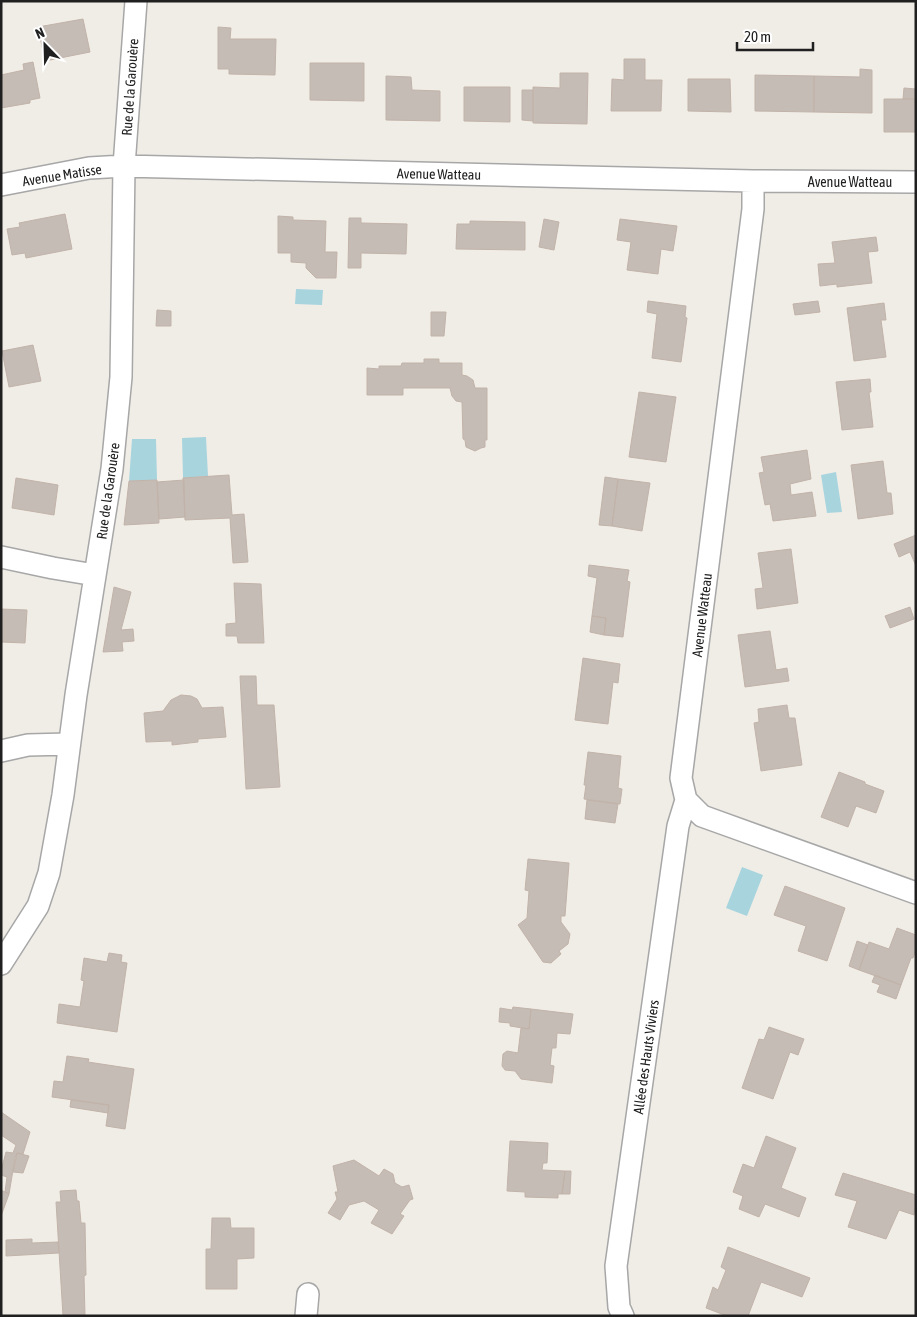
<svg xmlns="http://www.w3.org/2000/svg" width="917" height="1317" viewBox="0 0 917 1317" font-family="'Asap Condensed',sans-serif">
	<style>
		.water { fill: #a8d4de }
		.building { fill: #c5bcb6; stroke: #c2b3a9 }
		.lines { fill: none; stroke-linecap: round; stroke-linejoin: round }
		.minor-casing { stroke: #a7a7a7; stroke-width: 24 }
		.minor { stroke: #fff; stroke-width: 21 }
		.labels { text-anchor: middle; stroke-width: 4; stroke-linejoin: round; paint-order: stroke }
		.street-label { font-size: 14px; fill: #202020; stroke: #fff }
	</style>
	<rect width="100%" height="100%" fill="#f0ede7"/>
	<path class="water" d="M 296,289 L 323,290 L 322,305 L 295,304 Z
		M 206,437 L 208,476 L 183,478 L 182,438 Z
		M 132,439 L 156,439 L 157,480 L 129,481 Z
		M 836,472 L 842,512 L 827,513 L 821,475 Z
		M 742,867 L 763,875 L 747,916 L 726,908 Z"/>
	<path class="building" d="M 83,19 L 90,52 L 45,61 L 38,27 Z
		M 218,27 L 231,28 L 230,39 L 276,39 L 275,75 L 229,74 L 229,69 L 218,69 Z
		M 624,59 L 645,59 L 645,80 L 662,80 L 661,111 L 611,111 L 612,79 L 624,80 Z
		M 33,62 L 40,98 L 30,100 L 30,103 L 1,108 L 1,75 L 24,70 L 23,64 Z
		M 310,63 L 364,63 L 364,101 L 310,100 Z
		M 860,69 L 872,70 L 872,113 L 814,112 L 814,76 L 860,77 Z
		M 560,73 L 588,73 L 587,124 L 533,123 L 533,87 L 560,88 Z
		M 755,75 L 814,76 L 814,112 L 755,111 Z
		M 386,76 L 411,77 L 412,90 L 440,91 L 440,121 L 386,120 Z
		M 688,79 L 730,79 L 731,112 L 688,111 Z
		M 464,87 L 510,87 L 510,122 L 464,121 Z
		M 904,88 L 916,89 L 916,99 L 903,99 Z
		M 522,90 L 533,90 L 533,121 L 522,120 Z
		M 884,99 L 916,99 L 916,132 L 884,132 Z
		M 65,214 L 72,249 L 26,258 L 25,253 L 12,255 L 7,229 L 20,227 L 19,223 Z
		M 278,216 L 293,217 L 293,220 L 326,221 L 325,252 L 337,252 L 336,278 L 316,278 L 306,268 L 306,263 L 291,262 L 291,253 L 278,253 Z
		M 349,218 L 361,218 L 361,223 L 407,224 L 406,254 L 361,253 L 361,268 L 348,268 Z
		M 544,219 L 559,222 L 554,250 L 539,247 Z
		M 620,219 L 677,226 L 673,251 L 661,249 L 658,274 L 627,270 L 631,242 L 617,240 Z
		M 470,221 L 525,222 L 525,250 L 456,249 L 457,224 L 470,224 Z
		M 876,237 L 878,251 L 868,252 L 872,283 L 837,287 L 837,284 L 820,286 L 818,264 L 835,263 L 832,242 Z
		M 648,301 L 686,306 L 685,317 L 687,318 L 681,362 L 652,358 L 657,314 L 647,312 Z
		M 818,301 L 820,312 L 795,315 L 793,304 Z
		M 884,303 L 886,320 L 881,320 L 886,357 L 854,361 L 847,308 Z
		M 157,310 L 171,311 L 171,326 L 156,326 Z
		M 431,312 L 446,312 L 444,336 L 431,336 Z
		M 33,345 L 41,381 L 9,387 L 2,351 Z
		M 424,359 L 439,359 L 439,363 L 462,363 L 462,375 L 467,376 L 473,380 L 475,388 L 487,388 L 487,440 L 485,440 L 485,447 L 481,448 L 475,451 L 466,447 L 465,440 L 463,439 L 462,402 L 456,401 L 452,396 L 450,388 L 403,388 L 403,395 L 367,395 L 367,368 L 379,369 L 379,366 L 401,366 L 402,363 L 424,363 Z
		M 870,379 L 871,392 L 869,392 L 873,427 L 842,430 L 836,382 Z
		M 639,392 L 676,397 L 666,462 L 629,457 Z
		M 807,450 L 811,479 L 790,484 L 791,495 L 812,492 L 816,516 L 773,521 L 770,504 L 765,505 L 759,473 L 764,472 L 761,457 Z
		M 883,461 L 887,493 L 891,493 L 893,514 L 858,519 L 851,465 Z
		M 229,475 L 232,515 L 244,514 L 248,562 L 233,563 L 230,518 L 185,520 L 183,478 Z
		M 605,477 L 618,479 L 612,526 L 599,525 Z
		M 16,478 L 58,485 L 54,515 L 12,508 Z
		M 618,479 L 650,483 L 642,531 L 612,526 Z
		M 157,480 L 159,523 L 124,525 L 129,481 Z
		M 184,480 L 185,517 L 159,519 L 157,482 Z
		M 916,535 L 916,566 L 910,552 L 899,557 L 894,544 Z
		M 791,549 L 798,603 L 757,609 L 755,589 L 763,588 L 758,553 Z
		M 589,565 L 629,570 L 627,581 L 630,582 L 623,637 L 604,635 L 606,618 L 592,616 L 597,578 L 588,576 Z
		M 234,583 L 261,584 L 264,643 L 238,643 L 237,636 L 226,636 L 226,624 L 236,623 Z
		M 114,587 L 131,592 L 121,630 L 133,629 L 134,641 L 122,642 L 123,651 L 103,652 Z
		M 910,607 L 914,619 L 890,628 L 885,616 Z
		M 1,609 L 27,610 L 25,643 L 1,642 Z
		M 592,616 L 606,618 L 604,635 L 590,632 Z
		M 770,631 L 776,670 L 787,668 L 789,681 L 745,687 L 738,635 Z
		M 583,658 L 620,664 L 618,683 L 613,682 L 608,724 L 575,720 Z
		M 240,676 L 256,676 L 257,705 L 274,705 L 280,787 L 246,789 Z
		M 181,695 L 191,696 L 197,699 L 202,708 L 223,707 L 226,737 L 198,739 L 198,742 L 172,745 L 172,741 L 146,742 L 144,713 L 163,711 L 171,700 Z
		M 787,705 L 789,718 L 795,718 L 802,765 L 761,771 L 754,723 L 759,722 L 758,709 Z
		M 588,752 L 621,756 L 618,788 L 622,789 L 620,804 L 584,799 L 586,785 L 584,785 Z
		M 839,772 L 865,782 L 865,784 L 884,791 L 876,813 L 856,806 L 848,827 L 821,817 Z
		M 587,800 L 618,804 L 615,823 L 585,819 Z
		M 528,859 L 569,863 L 565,916 L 561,916 L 561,922 L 570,934 L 568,944 L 559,951 L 561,954 L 551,963 L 543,962 L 518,925 L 527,918 L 529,891 L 525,890 Z
		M 785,886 L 845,908 L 827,961 L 798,951 L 806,926 L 774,915 Z
		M 897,928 L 916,935 L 916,950 L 913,958 L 911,958 L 901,985 L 859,970 L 869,942 L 889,949 Z
		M 857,941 L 868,945 L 859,970 L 849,966 Z
		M 109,953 L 122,955 L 121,962 L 127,963 L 117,1032 L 57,1023 L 59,1004 L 80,1007 L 84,981 L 81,980 L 84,958 L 107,962 Z
		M 875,975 L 901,985 L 896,999 L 877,992 L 880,985 L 872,982 Z
		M 513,1007 L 531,1009 L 529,1029 L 510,1026 L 510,1023 L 499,1022 L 500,1008 L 512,1010 Z
		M 531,1009 L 573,1014 L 570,1034 L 557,1033 L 556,1048 L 552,1048 L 550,1065 L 554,1066 L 552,1083 L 521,1079 L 515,1071 L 505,1070 L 502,1066 L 503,1054 L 507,1051 L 518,1053 L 521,1028 L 529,1029 Z
		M 769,1027 L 804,1039 L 798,1055 L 790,1052 L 773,1099 L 742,1088 L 759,1039 L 764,1040 Z
		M 67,1056 L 89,1059 L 88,1062 L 134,1069 L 125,1129 L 106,1126 L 109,1105 L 52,1097 L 54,1081 L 63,1082 Z
		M 71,1100 L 109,1105 L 108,1113 L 70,1107 Z
		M 1,1112 L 30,1132 L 23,1154 L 17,1153 L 15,1158 L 9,1194 L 5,1192 L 7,1177 L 1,1175 L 1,1171 L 6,1152 L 13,1153 L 16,1145 L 1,1135 Z
		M 766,1136 L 796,1148 L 781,1188 L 806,1198 L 799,1217 L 765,1204 L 759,1217 L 739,1209 L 743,1196 L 733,1192 L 743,1164 L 754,1168 Z
		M 510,1141 L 548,1143 L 547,1163 L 543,1163 L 542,1170 L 565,1171 L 562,1194 L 558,1194 L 558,1198 L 525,1197 L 525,1192 L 507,1191 Z
		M 17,1153 L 29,1156 L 23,1173 L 13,1172 Z
		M 354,1160 L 379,1176 L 384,1169 L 393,1174 L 395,1183 L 402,1187 L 409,1185 L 413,1199 L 410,1200 L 400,1214 L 404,1216 L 392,1234 L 371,1223 L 379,1210 L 364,1201 L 349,1205 L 340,1220 L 328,1213 L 337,1199 L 335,1192 L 338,1192 L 333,1166 Z
		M 565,1171 L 571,1171 L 570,1194 L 562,1194 Z
		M 843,1173 L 916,1195 L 914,1215 L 899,1210 L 886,1239 L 848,1227 L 857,1201 L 835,1195 Z
		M 1,1190 L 9,1194 L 1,1216 Z
		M 76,1190 L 77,1201 L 79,1201 L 81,1223 L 85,1223 L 86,1275 L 84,1276 L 85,1316 L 63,1316 L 56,1202 L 61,1202 L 60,1191 Z
		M 212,1218 L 230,1218 L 231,1228 L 254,1228 L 254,1258 L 237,1259 L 237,1289 L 206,1289 L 206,1249 L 211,1249 Z
		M 32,1239 L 32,1243 L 58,1242 L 59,1253 L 6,1256 L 6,1240 Z
		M 728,1247 L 810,1278 L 802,1297 L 761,1282 L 748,1316 L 727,1316 L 706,1308 L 713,1287 L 718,1290 L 726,1270 L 721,1267 Z"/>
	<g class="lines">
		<defs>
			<path id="minor" d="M 753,181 L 753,209 L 681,778 L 686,800 L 702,816 L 916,893
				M 1,185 L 89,168 L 124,166 L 753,181 L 916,182
				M 1,557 L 53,568 L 95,575
				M 1,751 L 28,745 L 68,744
				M 1,964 L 38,906 L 49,873 L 63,795 L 76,695 L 112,469 L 121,377 L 124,166 L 136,1
				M 306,1316 L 308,1294
				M 623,1316 L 619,1307 L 616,1266 L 678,826 L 686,800"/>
		</defs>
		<use href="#minor" class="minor-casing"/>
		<use href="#minor" class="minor"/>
	</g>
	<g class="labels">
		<g class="street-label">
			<text transform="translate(130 87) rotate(-86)" y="5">Rue de la Garouère</text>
			<text transform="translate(439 174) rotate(1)" y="5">Avenue Watteau</text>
			<text transform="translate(62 175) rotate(-9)" y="5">Avenue Matisse</text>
			<text x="850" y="187">Avenue Watteau</text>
			<text transform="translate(108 491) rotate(-82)" y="5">Rue de la Garouère</text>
			<text transform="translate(702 615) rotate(-83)" y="5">Avenue Watteau</text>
			<text transform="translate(646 1057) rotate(-82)" y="5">Allée des Hauts Viviers</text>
		</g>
	</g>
	<rect width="917" height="1317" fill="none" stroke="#202020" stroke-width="5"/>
	<g transform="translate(45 45) rotate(337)" stroke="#ffffff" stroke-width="4" paint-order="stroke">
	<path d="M0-4L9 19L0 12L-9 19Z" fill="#202020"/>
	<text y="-8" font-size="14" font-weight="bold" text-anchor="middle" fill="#202020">N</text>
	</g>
	<path d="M737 42v8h76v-8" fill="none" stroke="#202020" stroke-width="2.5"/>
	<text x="744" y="42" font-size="15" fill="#202020" stroke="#ffffff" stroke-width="4" paint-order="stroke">20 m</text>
</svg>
